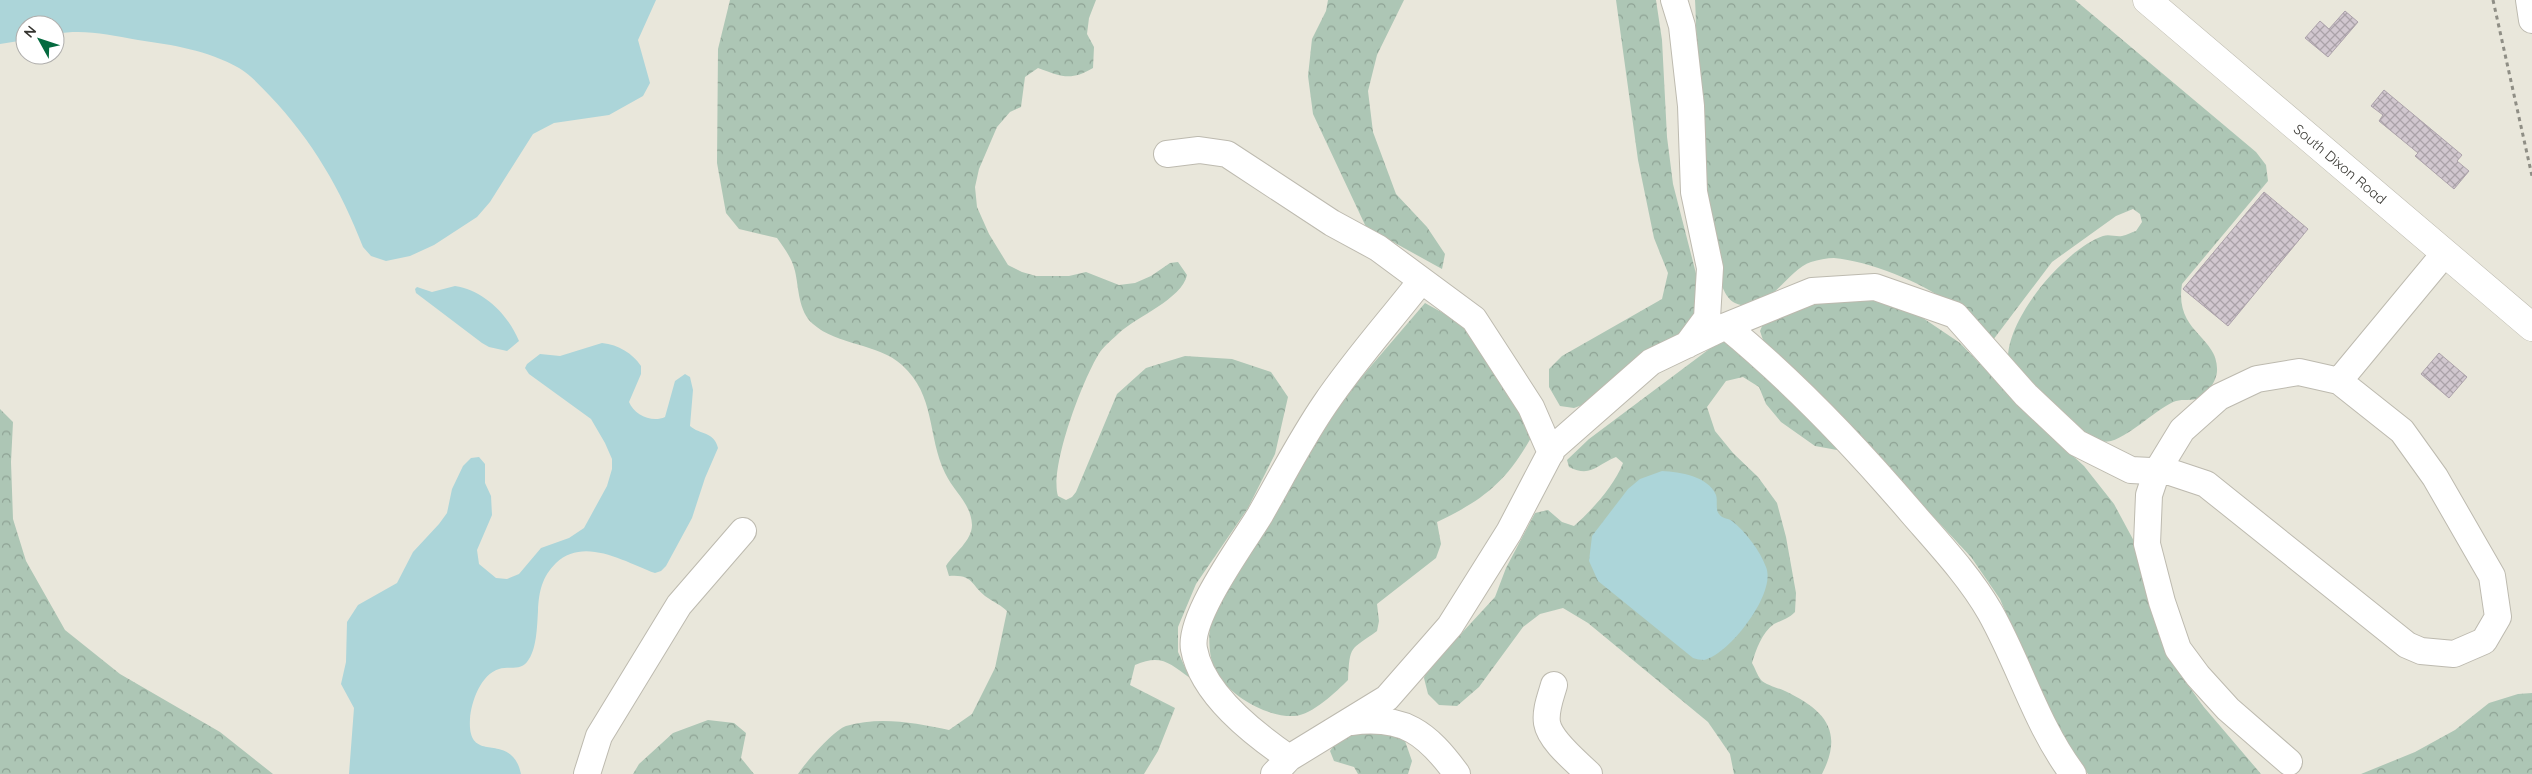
<svg xmlns="http://www.w3.org/2000/svg" width="2532" height="774" viewBox="0 0 2532 774" font-family="Quicksand,sans-serif">
	<style>
		.forest { fill: url(#forest-crowns) }
		.water { fill: #acd5d9 }
		.building { fill: url(#building-cross-hatch); stroke: #aca2aa }
		.lines { fill: none; stroke-linecap: round; stroke-linejoin: round }
		.minor-casing { stroke: #bdbaaf; stroke-width: 28 }
		.major-casing { stroke: #bdbaaf; stroke-width: 29 }
		.path { stroke: #8f8e85; stroke-width: 3; stroke-dasharray: 4 4; stroke-linecap: butt }
		.minor { stroke: #fff; stroke-width: 26 }
		.major { stroke: #fff; stroke-width: 28 }
		.labels { text-anchor: middle; stroke-width: 4; stroke-linejoin: round; paint-order: stroke }
		.street-label { font-size: 14px; fill: #363530; stroke: #fff }
	</style>
	<defs>
		<pattern id="forest-crowns" width="20" height="18" patternUnits="userSpaceOnUse" patternTransform="scale(1.25)"><rect width="20" height="18" fill="#adc6b5"/><path d="M2 6a3 3 0 1 1 6 0M12 15a3 3 0 1 1 6 0" fill="none" stroke="#8ea294"/></pattern>
		<pattern id="building-cross-hatch" width="8" height="8" patternUnits="userSpaceOnUse" patternTransform="scale(1.25)"><rect width="8" height="8" fill="#d1c7cf"/><path d="M0 0l8 8M0 8l8-8" fill="none" stroke="#aaa2a8"/></pattern>
	</defs>
	<rect width="100%" height="100%" fill="#e9e7db"/>
	<path class="forest" d="M 730,0 L 1096,0 L 1089,18 L 1087,34 L 1094,47 L 1093,68 C 1071,81 1062,77 1038,68 L 1025,77 L 1021,107 L 1010,112 L 997,127 L 979,169 L 975,187 L 977,207 L 989,234 L 1008,265 L 1022,272 L 1036,276 L 1069,276 L 1086,272 L 1119,285 L 1135,283 L 1151,276 L 1170,263 L 1178,262 L 1187,275 C 1182,299 1136,317 1119,333 C 1113,339 1105,345 1100,352 C 1083,378 1049,468 1058,496 L 1066,500 L 1072,497 L 1076,492 L 1117,394 L 1146,368 L 1185,356 L 1232,359 L 1271,372 L 1288,397 L 1275,454 L 1248,508 L 1196,584 L 1178,627 L 1178,652 L 1190,678 C 1169,663 1161,654 1135,665 L 1130,685 L 1175,708 L 1158,751 L 1144,774 L 798,774 C 805,763 835,729 846,726 C 880,716 916,723 949,730 L 972,714 L 995,668 L 1007,611 C 1001,605 995,603 988,598 C 970,586 975,574 949,576 L 946,566 C 954,553 972,541 972,525 C 971,503 954,492 945,473 C 927,435 936,396 902,365 C 878,343 838,346 813,324 C 798,311 799,288 795,271 C 792,258 784,248 777,238 L 739,229 L 726,213 L 717,163 L 718,49 Z
		M 1328,0 L 1404,0 L 1377,55 L 1368,91 L 1373,132 L 1396,194 L 1427,227 L 1445,254 L 1442,269 L 1366,227 L 1313,114 L 1308,76 L 1312,39 L 1326,11 Z
		M 1616,0 L 1656,0 L 1662,40 L 1667,137 L 1673,184 L 1701,293 L 1695,314 L 1686,328 L 1596,400 L 1574,408 L 1560,406 L 1549,387 L 1549,369 L 1562,356 L 1662,299 L 1668,273 L 1654,238 L 1638,160 Z
		M 1695,0 L 2075,0 L 2256,152 L 2266,165 L 2268,181 L 2182,284 C 2174,333 2219,336 2217,371 C 2217,380 2207,395 2199,398 C 2192,401 2183,399 2176,401 C 2158,407 2132,435 2111,441 C 2077,450 2029,381 2008,358 C 2008,317 2064,250 2103,236 C 2109,234 2116,237 2122,236 C 2127,235 2132,232 2136,231 L 2142,222 L 2140,214 L 2133,209 L 2116,216 L 2052,262 L 1993,340 C 1978,328 1964,314 1949,303 C 1922,282 1868,261 1834,258 C 1827,258 1818,260 1811,262 C 1786,270 1767,317 1735,303 C 1697,287 1698,45 1695,0 Z
		M 1857,294 L 1914,312 L 1960,343 L 2039,425 L 2084,466 L 2114,504 L 2135,543 L 2162,632 L 2178,671 L 2203,706 L 2261,774 L 2088,774 L 2068,746 L 2043,702 L 2000,599 L 1971,557 L 1915,497 L 1765,346 L 1760,331 L 1765,319 L 1773,313 Z
		M 1425,303 L 1470,328 L 1511,387 L 1532,436 C 1507,481 1484,500 1437,522 L 1441,544 L 1436,558 L 1377,604 L 1379,621 L 1377,631 C 1350,651 1350,644 1348,680 C 1337,691 1312,715 1295,716 C 1267,718 1228,695 1215,670 C 1208,655 1209,636 1210,620 L 1313,438 L 1353,387 Z
		M 1724,338 L 1838,445 L 1837,450 L 1815,446 L 1781,422 L 1766,404 L 1759,387 L 1743,377 L 1726,381 L 1707,407 L 1715,431 L 1733,453 L 1758,477 L 1777,503 L 1786,537 L 1796,593 L 1795,612 C 1788,619 1782,620 1774,624 C 1762,632 1756,650 1752,663 C 1755,668 1757,675 1761,680 C 1766,685 1778,688 1785,691 C 1825,710 1844,731 1822,774 L 1734,774 L 1730,754 L 1708,722 L 1588,623 L 1563,608 L 1540,614 L 1523,627 L 1479,687 L 1457,706 L 1439,705 L 1428,694 L 1424,678 L 1427,666 L 1447,649 L 1495,597 L 1506,568 L 1535,513 L 1548,510 L 1562,522 L 1574,526 C 1593,509 1614,486 1623,463 L 1616,457 C 1596,465 1591,478 1569,467 L 1567,460 L 1589,439 Z
		M 0,409 L 13,422 L 11,462 L 13,519 L 26,561 L 65,630 L 120,674 L 220,732 L 273,774 L 0,774 Z
		M 2532,693 L 2532,774 L 2361,774 L 2415,752 L 2455,730 L 2489,703 L 2518,694 Z
		M 708,720 L 734,723 L 746,733 L 741,758 L 754,774 L 633,774 L 639,764 L 673,733 Z
		M 1357,730 L 1380,730 L 1405,741 L 1412,761 L 1408,774 L 1358,774 L 1354,767 L 1334,761 L 1330,751 L 1337,741 Z"/>
	<path class="water" d="M 0,0 L 656,0 L 638,40 L 650,83 L 643,96 L 609,115 L 554,123 L 533,134 L 490,202 L 477,217 L 434,245 L 410,256 L 386,261 L 371,256 L 363,247 C 341,190 312,140 270,96 C 260,86 251,75 239,68 C 207,50 173,45 138,40 C 107,35 86,29 55,34 L 55,25 L 25,25 L 25,40 L 0,44 Z
		M 455,286 C 483,290 508,314 519,341 L 507,351 L 489,347 L 482,343 L 416,293 L 415,289 L 417,287 L 432,292 Z
		M 602,343 C 619,345 632,353 641,366 L 641,374 L 629,402 C 634,415 652,423 665,417 L 675,381 L 685,374 L 690,377 L 693,390 L 690,426 C 700,435 714,431 718,448 L 705,478 L 692,518 L 666,566 L 661,571 L 655,573 C 625,562 584,536 556,563 C 542,577 539,591 538,611 C 537,626 537,650 527,662 C 520,671 508,666 499,669 C 481,674 471,702 470,719 C 467,768 511,728 521,774 L 349,774 L 354,708 L 341,684 L 346,662 L 347,622 L 358,605 L 397,583 L 413,552 L 439,524 L 447,513 L 452,489 L 463,466 L 471,458 L 479,457 L 485,464 L 485,483 L 491,496 L 492,515 L 477,550 L 479,564 L 496,578 L 507,579 L 519,574 L 541,548 L 569,538 L 584,528 L 607,486 L 612,469 L 612,459 L 605,443 L 591,419 L 529,374 L 525,368 L 527,364 L 540,354 L 560,356 Z
		M 1662,471 C 1680,472 1708,476 1716,495 C 1718,501 1715,509 1719,514 C 1722,519 1728,518 1732,521 C 1746,532 1760,551 1766,567 C 1777,593 1729,655 1704,660 C 1701,660 1696,659 1693,658 L 1598,581 L 1589,561 L 1592,536 L 1628,489 L 1640,479 Z"/>
	<path class="building" d="M 2345,11 L 2358,22 L 2328,57 L 2305,38 L 2320,21 L 2329,29 Z
		M 2384,90 L 2462,155 L 2457,161 L 2469,171 L 2454,189 L 2415,156 L 2418,153 L 2379,121 L 2383,115 L 2371,106 Z
		M 2264,192 L 2308,229 L 2228,326 L 2183,289 Z
		M 2439,353 L 2467,377 L 2449,398 L 2421,374 Z"/>
	<g class="lines">
		<defs>
			<path id="minor" d="M 1674,0 L 1682,26 L 1691,106 L 1694,192 L 1710,268 L 1707,318 L 1687,345
				M 2529,0 L 2532,20
				M 1167,154 L 1199,150 L 1227,154 L 1332,223 L 1378,248 L 1474,319 L 1531,407 L 1551,453
				M 1726,326 C 1794,382 1856,447 1913,514 C 1940,545 1970,577 1990,612 C 2020,665 2036,725 2073,774
				M 2339,381 L 2445,253
				M 1554,685 C 1551,696 1545,710 1547,723 C 1550,741 1577,762 1589,774
				M 1351,722 C 1404,715 1427,733 1457,774
				M 1289,758 C 1254,734 1202,694 1194,649 C 1188,617 1243,543 1260,515 C 1281,478 1301,439 1325,404 C 1354,361 1389,322 1421,281
				M 587,774 L 599,736 L 679,605 L 743,531
				M 1274,774 L 1289,758 L 1387,698 L 1450,626 L 1509,532 L 1553,448 L 1651,362 L 1726,326 L 1812,291 L 1875,287 L 1955,315 L 2026,395 L 2077,443 L 2131,470 L 2170,472 L 2206,484 L 2407,645 L 2421,651 L 2454,654 L 2484,641 L 2498,617 L 2492,576 L 2435,477 L 2402,431 L 2339,381 L 2299,372 L 2257,379 L 2219,397 L 2182,430 L 2157,471 L 2149,495 L 2147,544 L 2162,602 L 2178,649 L 2198,676 L 2228,709 L 2289,762"/>
			<path id="major" d="M 2147,0 L 2532,327"/>
		</defs>
		<use href="#minor" class="minor-casing"/>
		<use href="#major" class="major-casing"/>
		<path class="path" d="M 2493,0 L 2532,176"/>
		<use href="#minor" class="minor"/>
		<use href="#major" class="major"/>
	</g>
	<g class="labels">
		<g class="street-label">
			<text transform="translate(2340 164) rotate(40)" y="5">South Dixon Road</text>
		</g>
	</g>
	<g transform="translate(40 40) rotate(310)"><circle r="24" fill="#ffffff" stroke="#afaeac"/>
	<path d="M0-4L9 19L0 12L-9 19Z" fill="#046a3f"/>
	<text y="-8" font-size="14" font-weight="bold" text-anchor="middle" fill="#363530">N</text>
	</g>
</svg>
